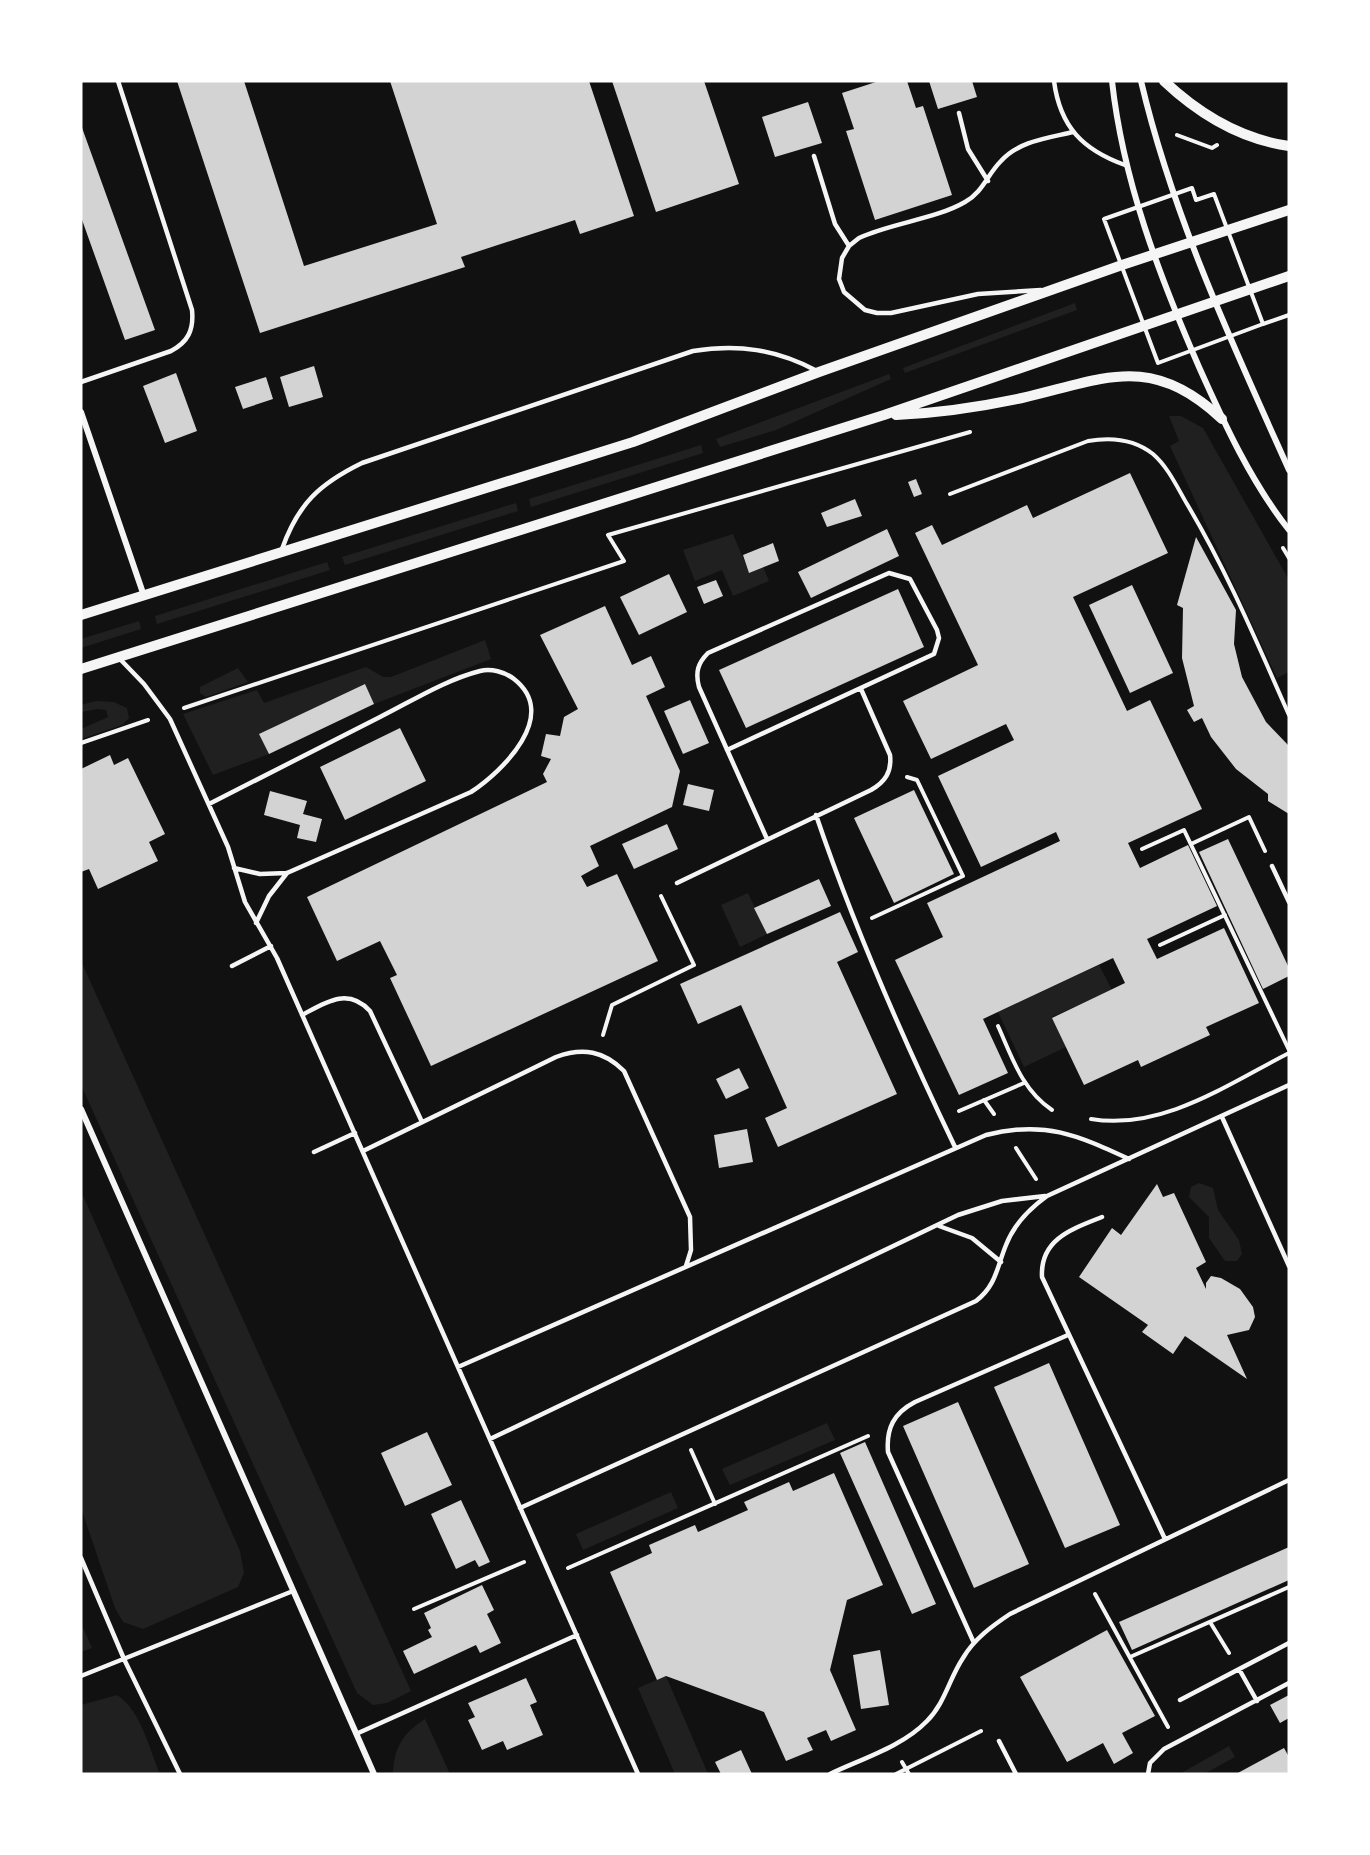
<svg xmlns="http://www.w3.org/2000/svg" width="1370" height="1855" viewBox="0 0 1370 1855" font-family="Jost,sans-serif">
	<style>
		.green { fill: #202020 }
		.building { fill: #d3d3d3 }
		.lines { fill: none; stroke-linecap: round; stroke-linejoin: round }
		.path { stroke: #f5f5f5; stroke-width: 4 }
		.service { stroke: #f5f5f5; stroke-width: 4.5 }
		.minor { stroke: #f5f5f5; stroke-width: 6 }
		.tertiary { stroke: #f5f5f5; stroke-width: 10 }
	</style>
	<rect width="100%" height="100%" fill="#111"/>
	<path class="green" d="M 1075,303 L 1077,310 L 905,373 L 903,368 Z
		M 889,374 L 891,379 L 776,430 L 720,447 L 716,439 Z
		M 1169,416 L 1181,416 L 1203,428 L 1289,580 L 1289,672 L 1277,678 L 1170,446 L 1179,441 Z
		M 701,445 L 703,453 L 531,507 L 529,499 Z
		M 516,503 L 518,511 L 345,565 L 342,557 Z
		M 733,534 L 749,572 L 763,567 L 769,581 L 733,596 L 722,570 L 695,581 L 683,550 Z
		M 327,562 L 330,570 L 157,624 L 155,616 Z
		M 139,621 L 141,629 L 81,648 L 81,639 Z
		M 485,640 L 491,659 L 374,704 L 365,684 L 260,734 L 269,754 L 213,775 L 183,714 L 257,690 L 264,703 L 366,667 L 383,677 L 391,677 Z
		M 238,668 L 248,682 L 206,697 L 200,693 L 200,687 Z
		M 96,701 L 114,702 L 127,708 L 129,718 L 122,725 L 81,739 L 81,729 L 108,717 L 106,710 L 98,709 L 81,712 L 81,705 Z
		M 748,893 L 767,934 L 740,947 L 721,905 Z
		M 81,961 L 411,1691 L 387,1703 L 373,1705 L 357,1693 L 81,1085 Z
		M 1099,965 L 1112,990 L 1052,1017 L 1066,1047 L 1024,1067 L 998,1012 Z
		M 1199,1183 L 1213,1188 L 1218,1210 L 1239,1240 L 1242,1254 L 1237,1261 L 1225,1261 L 1209,1238 L 1209,1217 L 1189,1197 L 1191,1187 Z
		M 81,1191 L 240,1551 L 244,1573 L 238,1587 L 143,1629 L 123,1622 L 115,1608 L 81,1508 Z
		M 827,1423 L 835,1440 L 730,1485 L 722,1469 Z
		M 671,1492 L 678,1508 L 583,1550 L 576,1534 Z
		M 81,1623 L 92,1648 L 81,1652 Z
		M 666,1676 L 708,1774 L 675,1774 L 638,1688 Z
		M 117,1695 C 141,1710 149,1749 160,1774 L 81,1774 L 81,1705 Z
		M 425,1719 L 450,1774 L 393,1774 C 394,1747 403,1733 425,1719 Z
		M 1229,1746 L 1235,1757 L 1204,1774 L 1184,1774 L 1183,1772 Z"/>
	<path class="building" d="M 177,81 L 244,81 L 304,266 L 437,224 L 390,81 L 589,81 L 634,216 L 580,234 L 575,220 L 461,257 L 465,267 L 260,333 Z
		M 612,81 L 704,81 L 739,184 L 656,212 Z
		M 879,81 L 907,81 L 916,108 L 923,106 L 952,195 L 875,220 L 846,131 L 854,129 L 842,93 Z
		M 929,81 L 972,81 L 977,97 L 938,109 Z
		M 808,102 L 822,143 L 775,157 L 762,117 Z
		M 81,125 L 155,330 L 125,340 L 81,217 Z
		M 314,366 L 323,397 L 289,407 L 280,377 Z
		M 176,373 L 197,431 L 165,443 L 143,386 Z
		M 266,377 L 273,399 L 243,409 L 235,387 Z
		M 1130,473 L 1168,553 L 1073,597 L 1127,711 L 1150,700 L 1202,809 L 1128,843 L 1140,868 L 1188,845 L 1217,906 L 1147,939 L 1157,959 L 1224,928 L 1259,1003 L 1206,1027 L 1210,1035 L 1141,1067 L 1138,1060 L 1084,1085 L 1052,1018 L 1125,983 L 1113,958 L 983,1019 L 1008,1073 L 959,1095 L 895,960 L 943,937 L 927,903 L 1060,841 L 1056,832 L 981,867 L 938,776 L 1014,740 L 1006,724 L 931,759 L 903,701 L 978,665 L 915,533 L 932,525 L 942,545 L 1027,505 L 1033,518 Z
		M 916,479 L 922,494 L 914,497 L 908,482 Z
		M 855,499 L 862,516 L 827,527 L 821,513 Z
		M 887,529 L 899,556 L 811,598 L 798,572 Z
		M 1196,537 L 1236,610 L 1234,644 L 1242,677 L 1266,722 L 1289,746 L 1289,814 L 1268,801 L 1268,794 L 1236,769 L 1211,737 L 1202,718 L 1194,722 L 1187,710 L 1194,706 L 1182,658 L 1183,608 L 1177,605 Z
		M 773,543 L 779,561 L 749,573 L 743,555 Z
		M 669,574 L 687,612 L 639,635 L 620,597 Z
		M 716,580 L 723,596 L 704,604 L 697,587 Z
		M 1132,585 L 1173,673 L 1130,693 L 1089,605 Z
		M 898,589 L 924,647 L 746,728 L 719,670 Z
		M 605,606 L 632,665 L 651,656 L 665,687 L 646,696 L 680,771 L 672,807 L 590,846 L 599,866 L 581,876 L 587,887 L 617,874 L 658,961 L 431,1066 L 390,978 L 397,975 L 380,941 L 337,961 L 307,897 L 547,782 L 543,774 L 551,759 L 541,756 L 546,734 L 560,736 L 564,717 L 578,709 L 540,635 Z
		M 365,684 L 374,704 L 269,754 L 259,734 Z
		M 690,700 L 709,743 L 683,754 L 664,711 Z
		M 400,728 L 426,781 L 345,820 L 320,767 Z
		M 110,755 L 114,765 L 128,758 L 165,834 L 149,842 L 158,861 L 98,889 L 89,869 L 81,872 L 81,769 Z
		M 688,784 L 714,790 L 709,811 L 683,805 Z
		M 914,790 L 954,874 L 894,903 L 854,818 Z
		M 270,791 L 307,801 L 303,814 L 322,819 L 316,842 L 297,838 L 300,825 L 264,815 Z
		M 667,824 L 678,849 L 634,869 L 622,844 Z
		M 1228,839 L 1289,968 L 1289,976 L 1263,989 L 1199,852 Z
		M 819,879 L 831,906 L 767,934 L 754,908 Z
		M 840,912 L 858,952 L 837,962 L 897,1094 L 778,1147 L 765,1118 L 787,1108 L 741,1005 L 698,1024 L 680,984 Z
		M 739,1068 L 749,1088 L 726,1099 L 716,1079 Z
		M 747,1129 L 753,1162 L 719,1168 L 714,1135 Z
		M 1157,1184 L 1163,1197 L 1174,1193 L 1206,1262 L 1196,1268 L 1206,1289 L 1206,1283 L 1211,1276 L 1221,1278 L 1240,1289 L 1253,1307 L 1255,1317 L 1249,1330 L 1227,1335 L 1247,1379 L 1185,1336 L 1173,1354 L 1142,1332 L 1148,1325 L 1079,1277 L 1112,1228 L 1121,1235 Z
		M 1049,1363 L 1120,1525 L 1065,1548 L 994,1387 Z
		M 958,1402 L 1029,1564 L 974,1588 L 903,1426 Z
		M 427,1432 L 452,1485 L 405,1506 L 381,1453 Z
		M 865,1442 L 936,1604 L 912,1614 L 840,1453 Z
		M 834,1473 L 883,1585 L 847,1600 L 830,1670 L 856,1730 L 831,1741 L 826,1730 L 807,1738 L 813,1750 L 786,1761 L 764,1712 L 666,1676 L 657,1680 L 610,1572 L 652,1553 L 649,1545 L 695,1525 L 698,1532 L 748,1510 L 744,1502 L 789,1482 L 793,1491 Z
		M 461,1500 L 490,1562 L 479,1567 L 475,1560 L 456,1569 L 431,1514 Z
		M 1289,1547 L 1289,1580 L 1132,1650 L 1119,1622 Z
		M 482,1585 L 494,1610 L 487,1614 L 501,1643 L 480,1653 L 476,1645 L 414,1674 L 403,1651 L 432,1637 L 428,1630 L 431,1628 L 424,1613 Z
		M 1107,1630 L 1155,1716 L 1122,1733 L 1133,1753 L 1114,1764 L 1103,1743 L 1067,1762 L 1020,1677 Z
		M 880,1650 L 889,1705 L 861,1709 L 853,1655 Z
		M 526,1678 L 537,1702 L 530,1705 L 543,1735 L 507,1750 L 503,1741 L 482,1750 L 468,1720 L 475,1717 L 468,1703 Z
		M 1289,1695 L 1289,1718 L 1280,1723 L 1270,1705 Z
		M 1284,1748 L 1289,1757 L 1289,1774 L 1236,1774 Z
		M 741,1750 L 752,1774 L 721,1774 L 715,1762 Z"/>
	<g class="lines">
		<path class="path" d="M 1177,135 L 1212,148 L 1217,145
			M 1192,188 L 1196,200 L 1214,194 L 1263,324 L 1158,363 L 1104,219 Z
			M 1263,324 L 1289,315
			M 950,494 L 1088,441 C 1111,437 1134,439 1153,454 C 1168,467 1177,487 1187,504 C 1227,571 1257,643 1289,715
			M 1283,548 L 1289,558
			M 184,708 L 624,561 L 608,535 L 970,432
			M 81,743 L 148,720
			M 1191,844 L 1249,817 L 1265,851
			M 1142,849 L 1184,830 L 1289,1050
			M 872,918 L 963,876 L 917,780 L 907,777
			M 1160,945 L 1225,915
			M 998,1026 C 1012,1057 1022,1090 1052,1110
			M 603,1035 L 612,1005 L 694,965 L 661,896
			M 984,1100 L 994,1114
			M 959,1111 L 1024,1083
			M 1091,1119 C 1162,1131 1228,1084 1289,1053
			M 1016,1148 L 1036,1179
			M 691,1450 L 715,1504
			M 568,1568 L 868,1436
			M 1095,1594 L 1168,1727
			M 414,1609 L 524,1562
			M 1210,1622 L 1229,1653
			M 1130,1657 L 1289,1587
			M 902,1762 L 909,1774
			M 896,1774 L 981,1731"/>
		<path class="service" d="M 1054,81 C 1060,127 1083,150 1125,165
			M 959,113 L 968,149 L 988,181
			M 814,156 L 835,224 L 849,246
			M 1041,290 L 978,294 L 891,313 L 877,313 L 865,310 L 844,292 L 839,279 L 842,258 L 849,246 L 859,238 C 891,223 936,219 965,202 C 983,192 987,175 1001,161 C 1019,141 1048,138 1073,132
			M 81,382 L 171,351 C 188,342 194,330 192,310 L 118,81
			M 282,549 C 298,504 319,484 362,463 L 693,351 C 738,344 776,349 817,371
			M 118,657 L 144,684 L 170,719 L 228,847 L 245,902 L 277,958 L 638,1774
			M 727,750 L 934,654 L 939,638 L 937,630 L 910,579 L 889,573 L 708,653 C 698,663 695,672 699,687 L 767,839
			M 209,804 C 266,775 323,746 380,717 C 412,701 445,680 480,671 C 491,668 505,672 514,679 C 560,715 503,771 471,792 L 287,873 L 260,874 L 234,868
			M 816,815 C 855,930 903,1039 955,1147
			M 1272,866 L 1289,902
			M 677,883 L 871,790 C 885,782 892,772 890,755 L 861,689
			M 256,923 L 269,896 L 287,873
			M 232,966 L 271,946
			M 302,1015 C 326,1002 348,987 370,1011 L 422,1122
			M 1222,1117 L 1289,1266
			M 363,1151 L 556,1057 C 583,1047 604,1051 624,1071 L 690,1217 L 691,1250 L 686,1266
			M 314,1152 L 355,1133
			M 1102,1217 C 1072,1229 1040,1239 1042,1277 L 1165,1539
			M 939,1226 L 972,1238 L 1001,1262
			M 458,1367 L 986,1135 C 1044,1120 1077,1135 1129,1159
			M 490,1439 L 958,1215 L 1002,1201 L 1045,1196
			M 520,1508 L 976,1301 C 996,1286 997,1267 1006,1245 C 1014,1224 1029,1209 1047,1196 L 1289,1085
			M 81,1558 L 124,1659 L 180,1774
			M 974,1643 L 888,1452 C 886,1428 894,1413 915,1402 L 1068,1335
			M 1239,1669 L 1257,1701
			M 81,1676 L 293,1591
			M 1180,1700 L 1289,1643
			M 356,1734 L 577,1635
			M 999,1741 L 1016,1774
			M 830,1774 C 861,1759 902,1747 927,1721 C 945,1703 949,1679 963,1658 C 974,1639 992,1626 1010,1614 L 1289,1480
			M 1148,1774 L 1150,1763 L 1164,1749 L 1289,1683"/>
		<path class="minor" d="M 1112,81 C 1123,181 1159,275 1199,367 C 1224,423 1251,482 1289,530
			M 1141,81 C 1173,217 1232,343 1289,470
			M 81,412 L 144,596
			M 81,1109 L 374,1774"/>
		<path class="tertiary" d="M 1164,81 C 1199,114 1240,139 1289,146
			M 896,415 C 939,413 980,407 1022,398 C 1105,379 1150,352 1222,419
			M 81,615 L 633,442 L 819,372 L 1122,265 L 1289,210
			M 81,669 L 884,415 L 1289,276"/>
	</g>
	<rect width="1370" height="1855" fill="none" stroke="#ffffff" stroke-width="165"/>
</svg>
